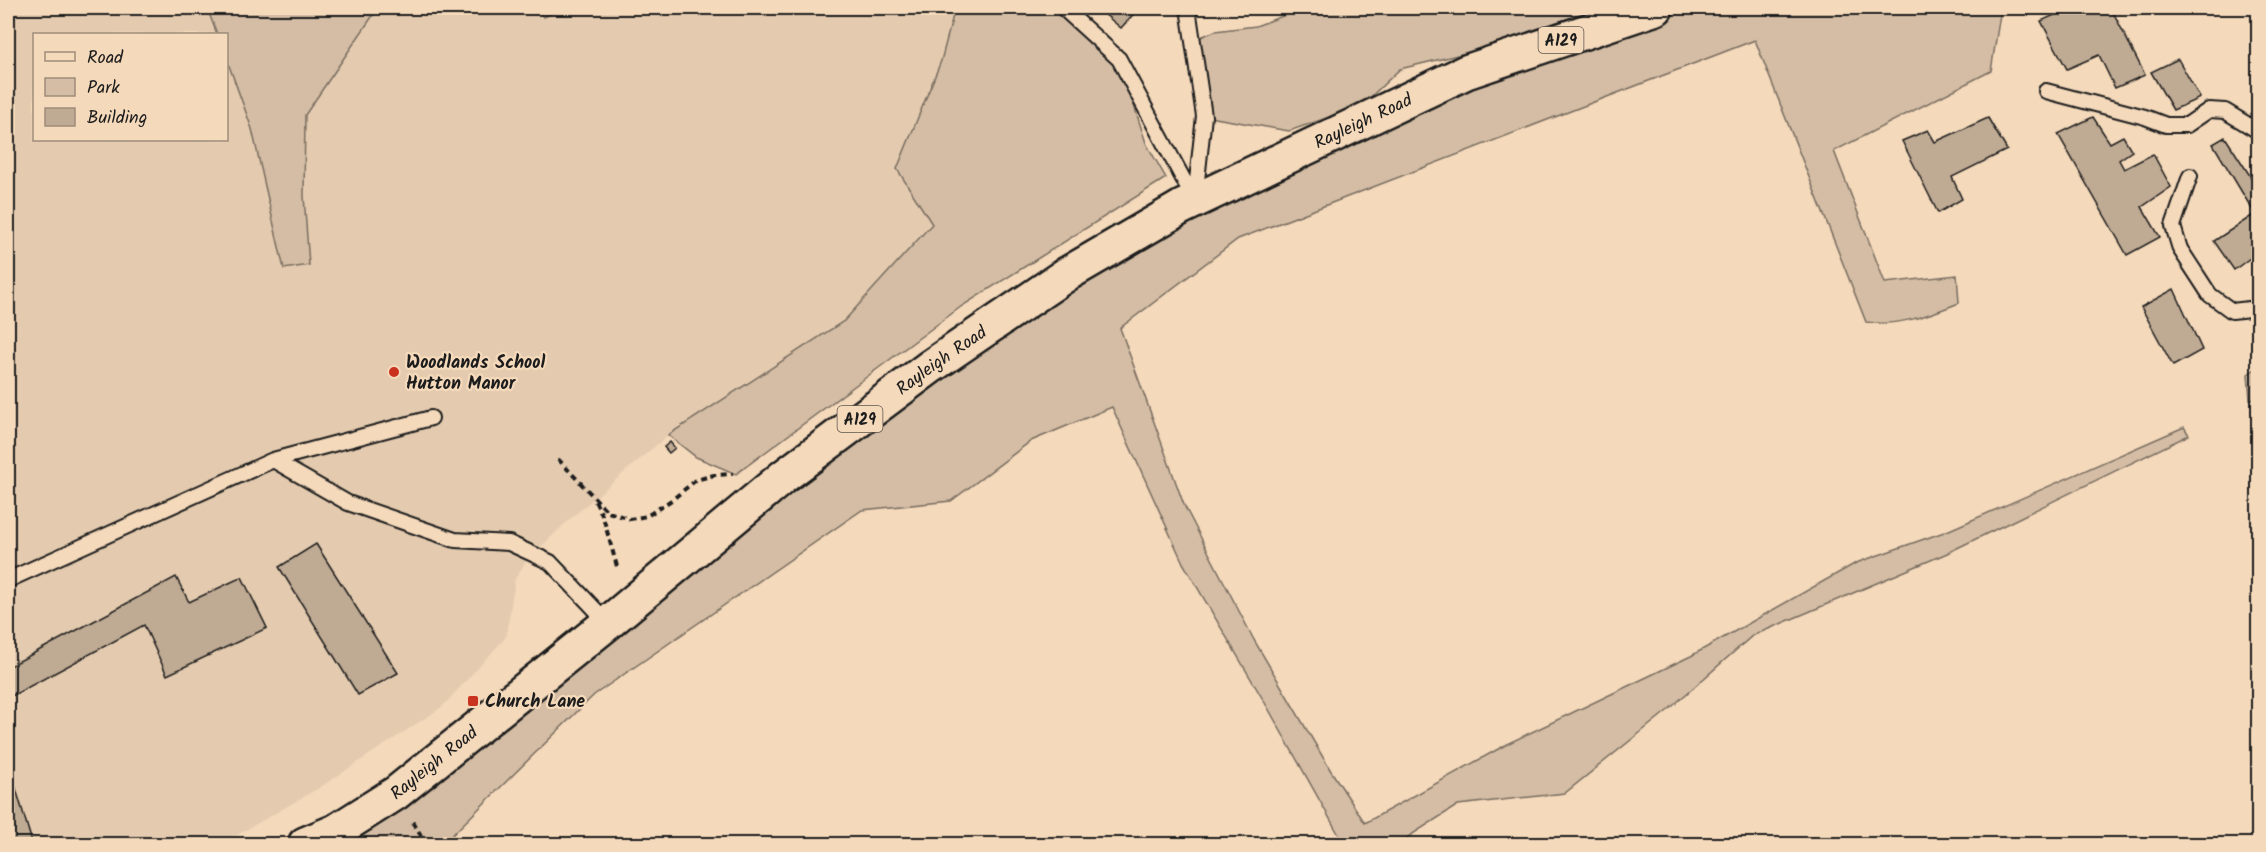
<svg xmlns="http://www.w3.org/2000/svg" width="2266" height="852" viewBox="0 0 2266 852" font-family="Kalam,sans-serif">
	<style>
		.built { fill: #e4cbaf; fill-rule: evenodd }
		.green { fill: #d4bda4; stroke: #786c60; stroke-width: 1.5 }
		.building { fill: #bfaa93; stroke: #1c1c1c; stroke-width: 1.5 }
		.lines { fill: none; stroke-linecap: round; stroke-linejoin: round }
		.lane-casing { stroke: #1c1c1c; stroke-width: 18 }
		.primary-casing { stroke: #1c1c1c; stroke-width: 38 }
		.path { stroke: #1c1c1c; stroke-width: 4; stroke-dasharray: 6 4.5; stroke-linecap: butt }
		.lane { stroke: #f4d9bb; stroke-width: 14 }
		.primary { stroke: #f4d9bb; stroke-width: 33 }
		.poi-dot { fill: #c8321e; stroke: #f4d9bb; stroke-width: 2 }
		.labels { text-anchor: middle; stroke-width: 4.5; stroke-linejoin: round; paint-order: stroke }
		.shield { fill: #f4d9bb; stroke: #5d554c; stroke-width: 1.5 }
		.shield-label { font-size: 16px; font-weight: bold; fill: #1c1c1c }
		.street-label { font-size: 18px; fill: #1c1c1c; stroke: #f4d9bb }
		.poi-label { font-size: 18px; font-weight: bold; fill: #1c1c1c; stroke: #f4d9bb; text-anchor: start }
	</style>
	<rect width="100%" height="100%" fill="#f4d9bb"/>
	<filter id="ink" filterUnits="userSpaceOnUse"><feTurbulence type="fractalNoise" baseFrequency=".0167" numOctaves="2"/><feDisplacementMap in="SourceGraphic" scale="12" xChannelSelector="R" yChannelSelector="G"/><feConvolveMatrix kernelMatrix="1 2 1 2 8 2 1 2 1" color-interpolation-filters="sRGB"/></filter>
	<g filter="url(#ink)">
		<path class="built" d="M 8,8 L 1015,8 L 1101,94 L 894,310 L 668,435 L 570,519 L 527,560 L 515,579 L 506,637 L 442,707 L 319,788 L 237,835 L 205,844 L 8,844 ZM 34,34 L 226,34 L 226,140 L 34,140 Z"/>
		<path class="green" d="M 207,8 L 378,8 L 305,115 L 304,196 L 309,265 L 284,269 L 252,129 L 227,60 L 226,34 L 217,34 Z
			M 534,8 L 563,8 L 544,17 Z
			M 955,8 L 1063,8 L 1119,59 L 1146,143 L 1166,178 L 962,306 L 736,474 L 696,457 L 668,435 L 844,321 L 932,224 L 897,169 L 941,61 Z
			M 1304,8 L 1614,8 L 1557,22 L 1503,44 L 1400,69 L 1361,106 L 1289,131 L 1204,116 L 1191,41 L 1215,31 L 1256,26 Z
			M 1656,8 L 2001,8 L 1991,71 L 1834,151 L 1885,283 L 1957,275 L 1959,303 C 1929,315 1899,327 1866,322 L 1755,40 L 1238,239 L 1120,328 L 1184,505 L 1254,640 L 1331,771 L 1365,823 L 1509,743 L 1691,656 L 1856,563 L 1947,531 L 2184,427 L 2189,435 L 1945,554 L 1752,636 L 1667,711 L 1565,793 L 1458,805 L 1397,844 L 1344,844 L 1268,708 L 1183,563 L 1112,407 L 1031,441 L 951,501 L 862,510 L 594,695 L 443,844 L 307,844 L 783,478 L 1182,207 Z
			M 2258,367 L 2258,399 L 2250,399 L 2248,374 Z"/>
		<path class="building" d="M 1097,8 L 1139,8 L 1121,28 Z
			M 2070,8 L 2111,8 L 2145,75 L 2115,88 L 2099,55 L 2067,69 L 2041,21 Z
			M 2178,59 L 2200,98 L 2173,110 L 2151,72 Z
			M 2093,117 L 2110,143 L 2123,136 L 2132,151 L 2119,160 L 2124,169 L 2153,154 L 2171,187 L 2142,207 L 2160,237 L 2127,255 L 2058,134 Z
			M 1988,118 L 2007,150 L 1952,177 L 1962,199 L 1938,213 L 1902,141 L 1928,130 L 1935,142 Z
			M 2225,137 L 2258,188 L 2258,272 L 2250,258 L 2234,270 L 2214,241 L 2255,214 L 2213,144 Z
			M 2174,289 L 2202,350 L 2173,366 L 2141,307 Z
			M 670,442 L 675,448 L 669,453 L 664,447 Z
			M 316,544 L 398,673 L 358,695 L 279,567 Z
			M 176,577 L 189,602 L 242,577 L 267,628 L 167,675 L 144,625 L 8,698 L 8,667 Z
			M 13,779 L 32,842 L 24,844 L 8,844 L 8,781 Z"/>
		<g class="lines">
			<defs>
				<path id="lane" d="M 1063,8 L 1119,59 L 1195,201
					M 1188,8 L 1204,116 L 1195,199
					M 2046,91 L 2145,117 L 2166,125 L 2187,125 L 2209,110 L 2225,111 L 2258,131
					M 2190,176 L 2173,226 L 2180,249 L 2210,295 L 2232,311 L 2258,308
					M 273,460 L 431,418
					M 8,580 L 273,460 L 348,503 L 455,540 L 509,543 L 550,562 L 608,623"/>
				<g id="primary">
					<path id="s1" d="M 305,844 L 336,831 L 396,793 L 608,623 L 783,477 L 930,367 L 1067,274 L 1182,207 L 1466,72 L 1656,8"/>
				</g>
			</defs>
			<use href="#lane" class="lane-casing"/>
			<use href="#primary" class="primary-casing"/>
			<path class="path" d="M 558,459 L 608,512 L 630,519 L 647,516 L 673,499 L 696,480 L 714,475 L 733,474
				M 595,501 L 603,517 L 618,570
				M 413,822 L 426,844"/>
			<use href="#lane" class="lane"/>
			<use href="#primary" class="primary"/>
		</g>
	</g>
	<g class="poi-dot">
		<circle cx="394" cy="372" r="6"/>
		<rect x="467" y="695" width="12" height="12" rx="3"/>
	</g>
	<g class="labels">
		<g class="shield">
			<rect x="1538.5" y="27" width="45" height="26" rx="4.5"/>
			<rect x="837.5" y="406" width="45" height="26" rx="4.5"/>
		</g>
		<g class="shield-label">
			<text x="1561" y="46">A129</text>
			<text x="860" y="425">A129</text>
		</g>
		<g class="street-label">
			<text dy="6" stroke="none"><textPath href="#s1" startOffset="1287">Rayleigh Road</textPath></text>
			<text dy="6" stroke="none"><textPath href="#s1" startOffset="801">Rayleigh Road</textPath></text>
			<text dy="6" stroke="none"><textPath href="#s1" startOffset="153">Rayleigh Road</textPath></text>
		</g>
		<g class="poi-label">
			<text x="406" y="368">Woodlands School<tspan x="406" dy="21">Hutton Manor</tspan></text>
			<text x="485" y="707">Church Lane</text>
		</g>
	</g>
	<rect width="2266" height="852" fill="none" stroke="#f4d9bb" stroke-width="30"/>
	<rect x="15" y="15" width="2236" height="822" fill="none" stroke="#1c1c1c" stroke-width="2" filter="url(#ink)"/>
	<rect x="33" y="33" width="195" height="108" fill="#f4d9bb" stroke="#9e8d7b" stroke-width="1.5"/>
	<rect x="45" y="52" width="30" height="9" fill="#f4d9bb" stroke="#9e8d7b" stroke-width="1.5"/>
	<text x="87" y="63" font-size="18" fill="#1c1c1c">Road</text>
	<rect x="45" y="78" width="30" height="18" fill="#d4bda4" stroke="#9e8d7b" stroke-width="1.5"/>
	<text x="87" y="93" font-size="18" fill="#1c1c1c">Park</text>
	<rect x="45" y="108" width="30" height="18" fill="#bfaa93" stroke="#9e8d7b" stroke-width="1.5"/>
	<text x="87" y="123" font-size="18" fill="#1c1c1c">Building</text>
</svg>
